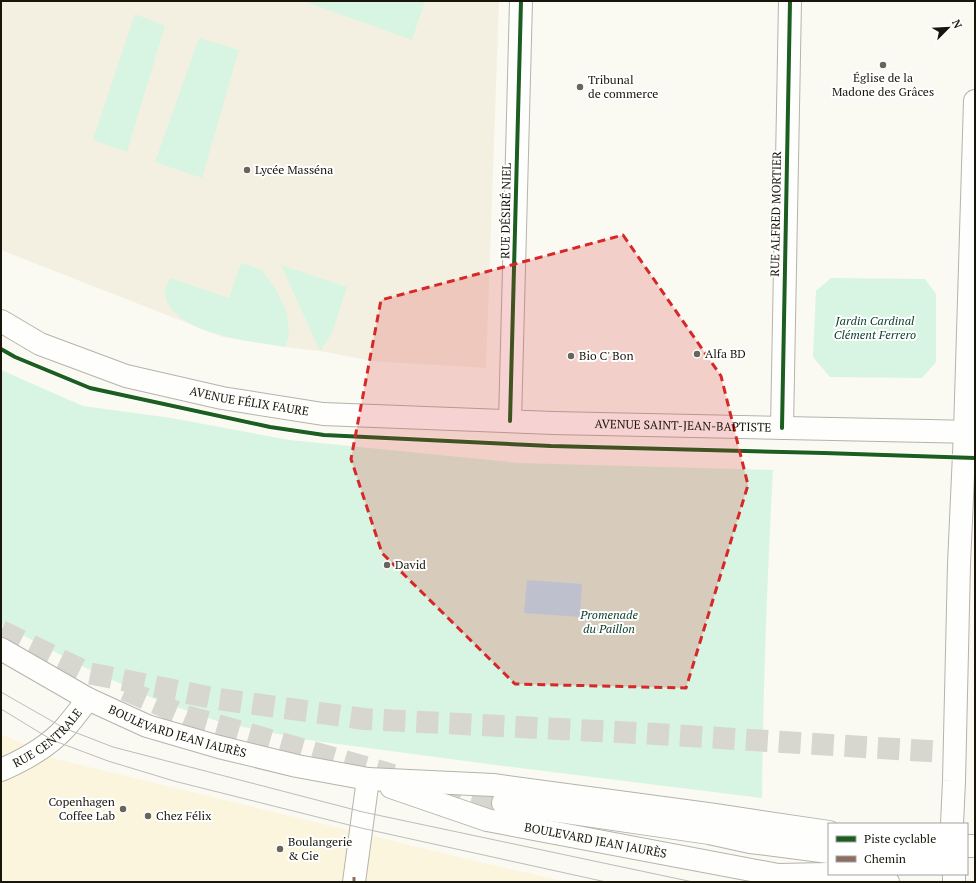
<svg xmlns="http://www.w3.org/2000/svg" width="976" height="883" viewBox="0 0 976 883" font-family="'PT Serif',serif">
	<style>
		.built { fill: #fcf5de }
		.education { fill: #f4f0e1 }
		.green { fill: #d7f5e2 }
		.water { fill: #b8e7f8 }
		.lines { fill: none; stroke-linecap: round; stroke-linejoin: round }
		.primary-tunnel { stroke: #d8d7cf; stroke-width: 22; stroke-dasharray: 22 11; stroke-linecap: butt }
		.street-casing { stroke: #b5b3aa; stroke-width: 24 }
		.secondary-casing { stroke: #b5b3aa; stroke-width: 24 }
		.primary-casing { stroke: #b5b3aa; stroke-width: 24 }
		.street { stroke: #fefefd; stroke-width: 22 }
		.secondary { stroke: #fefefd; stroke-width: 22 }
		.primary { stroke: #fefefd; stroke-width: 22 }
		.tram { stroke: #bcbcba; stroke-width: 1 }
		.quiet { stroke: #8d6e63; stroke-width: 3; stroke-dasharray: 6 3; stroke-linecap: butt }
		.cycleway-casing { stroke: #fff; stroke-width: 6 }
		.cycleway { stroke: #1b5e20; stroke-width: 4 }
		.marked { fill: #d62828; fill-opacity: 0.2; stroke: #d62828; stroke-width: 3; stroke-dasharray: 8 5; stroke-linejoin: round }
		.poi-dot { fill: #67655c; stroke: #fff; stroke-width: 1.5 }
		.labels { text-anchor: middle; stroke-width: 4; stroke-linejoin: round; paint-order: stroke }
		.poi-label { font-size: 12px; fill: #18150b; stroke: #fff; text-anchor: start }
		.street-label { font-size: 12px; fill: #18150b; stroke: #fff }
		.park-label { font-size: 12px; font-style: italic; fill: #0d412c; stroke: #fff }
	</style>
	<rect width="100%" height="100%" fill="#faf9f2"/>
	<path class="built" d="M 1,734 L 56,759 L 488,864 L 567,882 L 1,882 Z"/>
	<path class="education" d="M 1,1 L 499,1 L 486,368 L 372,361 L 320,351 L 285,347 L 223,337 L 1,250 Z"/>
	<path class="green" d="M 303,1 L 425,1 L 412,40 Z
		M 135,14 L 165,26 L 127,152 L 93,140 Z
		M 199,38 L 239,50 L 202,178 L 155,162 Z
		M 241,263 L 262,270 L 276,289 L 287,313 L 289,335 L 285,347 C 252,341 187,336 169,305 C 166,301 166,295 164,291 L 170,278 L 229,298 Z
		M 281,265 L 347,287 L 332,333 L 320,351 Z
		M 831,278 L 925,279 L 936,294 L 936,362 L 922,378 L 830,377 L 813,357 L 816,291 Z
		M 1,370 L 83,406 L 171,418 L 289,440 L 519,463 L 773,470 C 767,579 763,688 762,798 L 496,765 L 308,740 L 223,723 L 159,701 L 88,669 L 1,624 Z"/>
	<path class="water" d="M 527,580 L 582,584 L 580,617 L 524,613 Z"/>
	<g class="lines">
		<path class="primary-tunnel" d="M 1,631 L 88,673 L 218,699 L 364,719 L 656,734 L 975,754
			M 125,690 L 186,716 L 393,775
			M 440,788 L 503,803"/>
		<defs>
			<g id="street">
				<path d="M 510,421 L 521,1"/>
				<path d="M 782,428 L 790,1"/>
				<path d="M 965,432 L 975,101"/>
				<path id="s1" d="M 1,770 C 24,760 48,747 65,728 C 73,719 81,708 88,699"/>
				<path d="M 354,882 L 368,779"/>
			</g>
			<path id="secondary" d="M 954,874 L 954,882"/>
			<g id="primary">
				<path id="s2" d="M 1,321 L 40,344 L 126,376 L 222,398 L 323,414 L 553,423 L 975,432"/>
				<path id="s3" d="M 1,649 L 88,699 L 147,726 L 219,747 L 297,766 L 368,779 L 493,785 L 715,815 L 829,832"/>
				<path id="s4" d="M 391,787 L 487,820 L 778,875 L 829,874"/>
				<path d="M 503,803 L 709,833 L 750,842 L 829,852"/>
				<path d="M 952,824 L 954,781 L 959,564 L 965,432"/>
				<path d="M 967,846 L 975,846"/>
				<path d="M 834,874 L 888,882"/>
			</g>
		</defs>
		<use href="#street" class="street-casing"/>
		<use href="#secondary" class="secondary-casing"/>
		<use href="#primary" class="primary-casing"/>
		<use href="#street" class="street"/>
		<use href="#secondary" class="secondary"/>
		<use href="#primary" class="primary"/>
		<path class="tram" d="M 1,692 L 64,728 L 113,747 L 363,812 L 693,882
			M 1,709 L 52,740 L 108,761 L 174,781 L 361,828 L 606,882"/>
		<path class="quiet" d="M 354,882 L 354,877"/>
		<defs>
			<path id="cycleway" d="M 1,349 L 15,357 L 90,388 L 270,427 L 324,435 L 551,446 L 824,453 L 975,458
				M 510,421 L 521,1
				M 782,428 L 790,1"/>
		</defs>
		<use href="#cycleway" class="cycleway-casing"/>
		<use href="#cycleway" class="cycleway"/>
	</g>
	<path class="marked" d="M 623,235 L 721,376 L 748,485 L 686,688 L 515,684 L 382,553 L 351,459 L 381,300 Z"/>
	<g class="poi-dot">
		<circle cx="883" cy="65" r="4"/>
		<circle cx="580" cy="87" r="4"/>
		<circle cx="247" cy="170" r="4"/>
		<circle cx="697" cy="354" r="4"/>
		<circle cx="571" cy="356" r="4"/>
		<circle cx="387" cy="565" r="4"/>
		<circle cx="123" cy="809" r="4"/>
		<circle cx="148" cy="816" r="4"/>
		<circle cx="280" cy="849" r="4"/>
	</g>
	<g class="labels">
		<g class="poi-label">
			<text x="883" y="82" text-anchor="middle">Église de la<tspan x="883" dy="14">Madone des Grâces</tspan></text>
			<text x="588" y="84">Tribunal<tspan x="588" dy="14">de commerce</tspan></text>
			<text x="255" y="174">Lycée Masséna</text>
			<text x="705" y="358">Alfa BD</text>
			<text x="579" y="360">Bio C' Bon</text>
			<text x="395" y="569">David</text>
			<text x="115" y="806" text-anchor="end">Copenhagen<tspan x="115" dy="14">Coffee Lab</tspan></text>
			<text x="156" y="820">Chez Félix</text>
			<text x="288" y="846">Boulangerie<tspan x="288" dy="14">&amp; Cie</tspan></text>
		</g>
		<g class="street-label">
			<text transform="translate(506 211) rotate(-89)" y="4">RUE DÉSIRÉ NIEL</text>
			<text transform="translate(776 214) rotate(-89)" y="4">RUE ALFRED MORTIER</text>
			<text dy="4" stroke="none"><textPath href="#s2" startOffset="263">AVENUE FÉLIX FAURE</textPath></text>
			<text dy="4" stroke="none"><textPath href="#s2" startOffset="698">AVENUE SAINT-JEAN-BAPTISTE</textPath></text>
			<text dy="4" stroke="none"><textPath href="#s3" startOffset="196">BOULEVARD JEAN JAURÈS</textPath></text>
			<text dy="4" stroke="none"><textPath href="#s1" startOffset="57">RUE CENTRALE</textPath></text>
			<text dy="4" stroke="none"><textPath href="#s4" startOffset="212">BOULEVARD JEAN JAURÈS</textPath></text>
		</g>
		<g class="park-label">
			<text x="875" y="325">Jardin Cardinal<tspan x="875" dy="14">Clément Ferrero</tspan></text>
			<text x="609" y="619">Promenade<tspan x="609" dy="14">du Paillon</tspan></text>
		</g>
	</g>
	<rect width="976" height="883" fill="none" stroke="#18150b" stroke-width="4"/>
	<rect x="828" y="823" width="140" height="52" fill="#ffffff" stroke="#a3a19d"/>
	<rect x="836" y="836" width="20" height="6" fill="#1b5e20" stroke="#a3a19d"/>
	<text x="864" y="843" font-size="12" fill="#18150b">Piste cyclable</text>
	<rect x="836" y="856" width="20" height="6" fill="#8d6e63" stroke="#a3a19d"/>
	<text x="864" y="863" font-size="12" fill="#18150b">Chemin</text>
	<g transform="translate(948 28) rotate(66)" stroke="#ffffff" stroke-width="3" paint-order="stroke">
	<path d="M0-3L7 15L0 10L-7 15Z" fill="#18150b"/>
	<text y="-6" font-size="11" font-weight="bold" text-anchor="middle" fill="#18150b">N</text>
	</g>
</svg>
